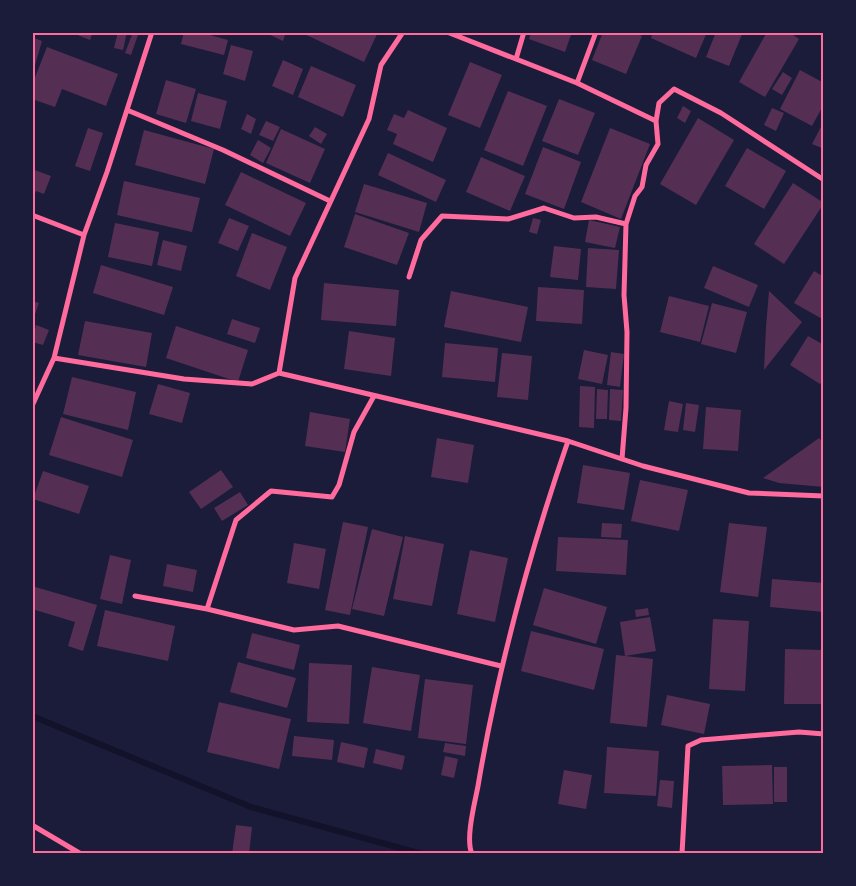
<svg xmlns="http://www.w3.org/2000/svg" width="856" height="886" viewBox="0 0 856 886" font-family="'Golos Text',sans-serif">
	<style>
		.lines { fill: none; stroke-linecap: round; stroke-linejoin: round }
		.stream { stroke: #12122b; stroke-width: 6 }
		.building { fill: #542f53 }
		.minor { stroke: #ff6b9d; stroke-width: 5 }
		.neatline { fill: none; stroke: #ff6b9d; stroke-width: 2 }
	</style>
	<rect width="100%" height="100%" fill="#1b1b3a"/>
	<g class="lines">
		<path class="stream" d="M 32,716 L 251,807 L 422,854"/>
	</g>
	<path class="building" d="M 70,32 L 93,32 L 90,40 Z
		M 118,32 L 127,32 L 123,50 L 114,48 Z
		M 133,32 L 139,32 L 131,55 L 125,53 Z
		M 184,32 L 199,32 L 228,40 L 224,55 L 181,44 Z
		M 264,32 L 286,32 L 283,41 Z
		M 300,32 L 378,32 L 364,62 Z
		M 531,32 L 572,32 L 565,52 L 529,39 Z
		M 603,32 L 632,32 L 642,36 L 626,74 L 592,60 Z
		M 653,32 L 707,32 L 696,58 L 651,38 Z
		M 716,32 L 743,32 L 729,66 L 706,57 Z
		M 767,32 L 789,32 L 799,39 L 765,97 L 739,82 Z
		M 32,37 L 42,41 L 33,72 L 32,72 Z
		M 231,45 L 253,51 L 245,81 L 223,74 Z
		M 47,47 L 118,74 L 106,106 L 62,89 L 55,107 L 32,99 L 32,85 Z
		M 283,60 L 303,69 L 293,95 L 272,86 Z
		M 470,62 L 502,75 L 480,128 L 448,115 Z
		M 311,66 L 356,85 L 343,117 L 298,97 Z
		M 800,70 L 824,83 L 824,104 L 812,126 L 780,109 Z
		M 783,72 L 792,78 L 782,95 L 772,89 Z
		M 166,80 L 196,89 L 186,123 L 156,114 Z
		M 508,91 L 547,106 L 523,166 L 484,150 Z
		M 198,93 L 227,101 L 220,129 L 191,121 Z
		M 559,99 L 595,113 L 578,155 L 542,141 Z
		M 683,106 L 691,111 L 685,123 L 677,118 Z
		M 772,108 L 784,113 L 776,131 L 764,125 Z
		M 408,110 L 447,128 L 433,162 L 393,144 L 397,134 L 387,130 L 394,114 L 404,118 Z
		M 247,114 L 256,119 L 251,134 L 241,129 Z
		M 698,118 L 734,140 L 696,205 L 660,184 Z
		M 266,121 L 280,127 L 273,141 L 259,135 Z
		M 824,121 L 824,149 L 812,144 Z
		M 315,127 L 327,134 L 321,144 L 309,136 Z
		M 88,128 L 103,133 L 90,171 L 75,166 Z
		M 610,128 L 650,144 L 621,219 L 581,202 Z
		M 281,129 L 325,149 L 310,183 L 266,163 Z
		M 144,130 L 214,149 L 205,184 L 135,165 Z
		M 258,140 L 271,148 L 263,163 L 250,155 Z
		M 543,147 L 581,162 L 564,209 L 525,194 Z
		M 747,148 L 786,171 L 764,209 L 725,186 Z
		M 388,153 L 446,180 L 436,202 L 378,175 Z
		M 481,157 L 525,176 L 510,211 L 466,192 Z
		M 32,169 L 51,176 L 44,194 L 36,191 L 33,198 Z
		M 241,172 L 306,203 L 290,236 L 225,205 Z
		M 124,181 L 200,198 L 192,232 L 117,215 Z
		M 793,183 L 824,203 L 784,264 L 754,244 Z
		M 364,184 L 427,203 L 419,232 L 355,212 Z
		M 355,214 L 409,233 L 397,265 L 344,247 Z
		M 229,218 L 249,226 L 238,251 L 218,243 Z
		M 533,218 L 541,220 L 537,234 L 529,232 Z
		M 589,220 L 620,227 L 615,248 L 585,242 Z
		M 115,223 L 159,232 L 152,266 L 108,257 Z
		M 252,233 L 287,247 L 270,290 L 236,276 Z
		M 163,240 L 187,246 L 181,271 L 157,265 Z
		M 554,246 L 581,249 L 578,280 L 550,277 Z
		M 588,248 L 619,250 L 616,289 L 586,287 Z
		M 101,265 L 173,287 L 164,315 L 93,293 Z
		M 713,266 L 758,285 L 749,307 L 704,288 Z
		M 814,271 L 824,277 L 824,320 L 794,303 Z
		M 324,283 L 399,290 L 396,326 L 321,320 Z
		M 538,287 L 584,290 L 582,324 L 536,321 Z
		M 451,291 L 528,307 L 521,342 L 444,327 Z
		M 769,291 L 802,322 L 764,370 L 766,327 Z
		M 669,296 L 709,306 L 700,342 L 660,332 Z
		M 32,301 L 39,303 L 33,320 L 32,320 Z
		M 712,303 L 747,312 L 736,353 L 701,344 Z
		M 232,319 L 260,328 L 255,343 L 227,334 Z
		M 85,321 L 152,333 L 146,367 L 78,355 Z
		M 36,325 L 49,330 L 43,345 L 32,342 Z
		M 176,326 L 248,350 L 238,382 L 166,358 Z
		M 349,331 L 395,338 L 391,376 L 344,369 Z
		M 808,336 L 824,345 L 824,378 L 820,384 L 790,365 Z
		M 445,343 L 498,348 L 495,382 L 442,377 Z
		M 584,350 L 608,355 L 602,384 L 578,379 Z
		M 611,352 L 624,354 L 620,387 L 607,385 Z
		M 502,353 L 532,356 L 528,400 L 497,397 Z
		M 72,377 L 136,392 L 128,430 L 63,414 Z
		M 158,384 L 190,393 L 182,423 L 149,414 Z
		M 580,386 L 595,387 L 594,428 L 579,427 Z
		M 597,389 L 608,390 L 607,419 L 596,419 Z
		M 610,389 L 623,390 L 621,421 L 609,420 Z
		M 669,401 L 683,404 L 678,432 L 664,430 Z
		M 686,403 L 699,405 L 695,432 L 683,430 Z
		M 706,407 L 741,410 L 738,451 L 703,449 Z
		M 310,412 L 350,419 L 345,452 L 305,446 Z
		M 61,417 L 133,440 L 122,477 L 49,455 Z
		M 437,438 L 474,445 L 468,483 L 431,477 Z
		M 819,438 L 824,444 L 824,487 L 779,483 L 763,478 Z
		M 583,465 L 630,473 L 624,510 L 577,503 Z
		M 221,470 L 233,487 L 201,509 L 189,492 Z
		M 43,471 L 89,486 L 79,514 L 33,499 Z
		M 640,480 L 688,490 L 679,531 L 631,521 Z
		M 240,492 L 248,505 L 222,521 L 214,508 Z
		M 343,522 L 368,527 L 350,615 L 325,610 Z
		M 602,523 L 622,524 L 621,538 L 601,537 Z
		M 729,523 L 767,527 L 758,597 L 720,592 Z
		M 372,529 L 403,537 L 384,616 L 352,609 Z
		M 405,536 L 444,544 L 432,606 L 393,599 Z
		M 558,537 L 628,540 L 626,575 L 556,571 Z
		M 294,543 L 326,549 L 319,589 L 287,583 Z
		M 470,550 L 508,558 L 495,622 L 457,614 Z
		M 110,555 L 131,560 L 122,604 L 100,599 Z
		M 167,564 L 197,570 L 193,592 L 163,586 Z
		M 772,579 L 824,583 L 824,612 L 770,607 Z
		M 32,586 L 97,605 L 83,651 L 68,646 L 75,622 L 32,609 Z
		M 544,588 L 607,607 L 596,644 L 533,625 Z
		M 648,608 L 649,615 L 636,617 L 635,610 Z
		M 105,610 L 175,626 L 168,661 L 97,646 Z
		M 650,617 L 656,651 L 625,656 L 620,622 Z
		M 713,619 L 749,621 L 745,691 L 709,689 Z
		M 531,631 L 604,649 L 594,690 L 521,671 Z
		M 252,633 L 300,645 L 294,670 L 246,658 Z
		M 785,649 L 823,650 L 822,704 L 784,704 Z
		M 616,655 L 653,659 L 647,727 L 610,723 Z
		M 238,662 L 296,678 L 287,708 L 230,692 Z
		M 309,663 L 352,665 L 349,724 L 307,722 Z
		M 372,667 L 420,675 L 411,731 L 363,723 Z
		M 425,679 L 473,685 L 466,744 L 418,738 Z
		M 667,695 L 710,704 L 704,734 L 661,725 Z
		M 219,702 L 291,719 L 279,769 L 207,752 Z
		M 294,736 L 334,740 L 332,760 L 292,756 Z
		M 341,742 L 368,748 L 364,768 L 337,762 Z
		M 445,743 L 466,746 L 465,756 L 443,752 Z
		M 607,747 L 659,751 L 656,796 L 604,793 Z
		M 376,749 L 405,756 L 402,770 L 373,763 Z
		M 445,756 L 458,759 L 454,778 L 441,775 Z
		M 772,765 L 773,804 L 723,805 L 722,766 Z
		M 774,767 L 787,767 L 787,802 L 774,802 Z
		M 564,770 L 592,775 L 586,809 L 558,804 Z
		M 660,780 L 674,781 L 672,808 L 657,806 Z
		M 236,825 L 252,827 L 249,854 L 232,854 Z"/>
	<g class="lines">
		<path class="minor" d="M 447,32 L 577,83 L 656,121
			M 516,59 L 524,32
			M 577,83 L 596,32
			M 127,110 L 223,150 L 330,201
			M 32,215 L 84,235
			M 409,277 L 421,240 L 442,216 L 508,219 L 544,208 L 574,218 L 596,217 L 626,224
			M 54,358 L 184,379 L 252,384 L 279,373 L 568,441 L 643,466 L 749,493 L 824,496
			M 279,373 L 295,278 L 369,119 L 381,65 L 403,32
			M 32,406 L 54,358 L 84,235 L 107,172 L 152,32
			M 622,459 L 626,408 L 627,332 L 624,295 L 626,224 L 635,196 L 642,187 L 646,165 L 658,144 L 656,121 L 659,103 L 674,89 L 721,113 L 824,180
			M 135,596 L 207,609 L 294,630 L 338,626 L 501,666
			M 207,609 L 236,520 L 271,491 L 332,497 L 339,485 L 354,432 L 374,396
			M 32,825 L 81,854
			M 472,854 C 465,839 475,802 478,786 C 498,668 529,554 568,441
			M 682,854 L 688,746 L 701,740 L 799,732 L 824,734"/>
	</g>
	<rect width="856" height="886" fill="none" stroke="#1b1b3a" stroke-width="68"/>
	<rect x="34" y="34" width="788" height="818" class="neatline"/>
</svg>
